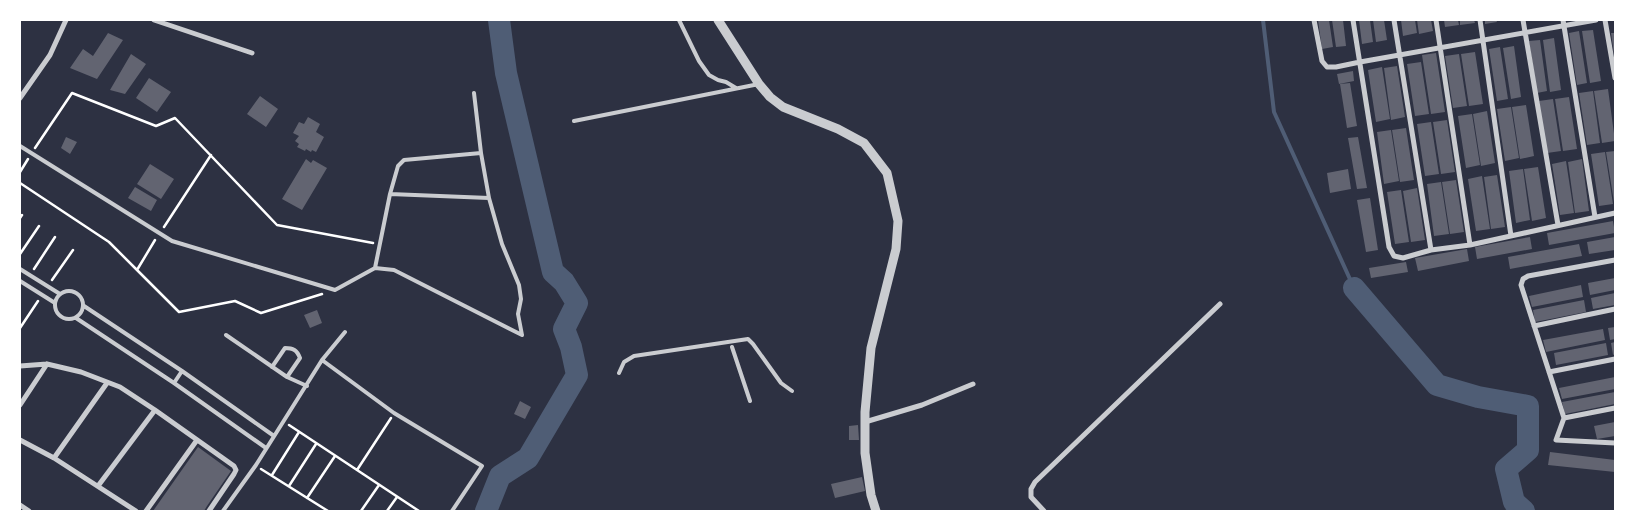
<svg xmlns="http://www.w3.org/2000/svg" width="1635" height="531" viewBox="0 0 1635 531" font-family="'Public Sans',sans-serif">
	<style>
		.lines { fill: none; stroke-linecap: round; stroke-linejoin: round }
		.stream { stroke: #4f5d75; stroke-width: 4 }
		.river { stroke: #4f5d75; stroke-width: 22 }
		.building { fill: #626471 }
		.path { stroke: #fff; stroke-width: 2.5 }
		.service { stroke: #caccd0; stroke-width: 4 }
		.minor { stroke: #caccd0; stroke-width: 5 }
		.tertiary { stroke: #caccd0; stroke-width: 9 }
	</style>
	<rect width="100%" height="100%" fill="#2d3142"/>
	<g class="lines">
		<path class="stream" d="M 1263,20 L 1274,112 L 1354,288"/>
		<path class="river" d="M 1354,288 L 1437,385 L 1478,397 L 1528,406 L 1528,450 L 1506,469 L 1514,502 L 1524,511
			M 486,511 L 500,476 L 528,458 L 577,375 L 571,347 L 564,329 L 577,303 L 564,282 L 553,272 L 506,73 L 499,20"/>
	</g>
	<path class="building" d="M 1318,20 L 1329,20 L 1333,47 L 1322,49 Z
		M 1332,20 L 1343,20 L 1346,46 L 1336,47 Z
		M 1359,20 L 1370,20 L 1373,42 L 1362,44 Z
		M 1373,20 L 1384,20 L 1387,40 L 1376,42 Z
		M 1401,20 L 1415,20 L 1417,33 L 1403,36 Z
		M 1417,20 L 1431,20 L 1433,31 L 1419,34 Z
		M 1444,20 L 1458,20 L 1459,25 L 1445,27 Z
		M 1460,20 L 1474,20 L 1475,23 L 1460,25 Z
		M 1485,20 L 1496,20 L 1497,22 L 1485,24 Z
		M 1593,30 L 1601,81 L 1590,83 L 1582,31 Z
		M 1579,31 L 1587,83 L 1577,85 L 1569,33 Z
		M 108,33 L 123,40 L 97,79 L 70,68 L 83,49 L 93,56 Z
		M 1611,33 L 1615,33 L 1615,54 L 1614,54 Z
		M 1554,38 L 1561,90 L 1550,92 L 1543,40 Z
		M 1540,40 L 1547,91 L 1537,93 L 1529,41 Z
		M 1514,46 L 1521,97 L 1511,99 L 1503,48 Z
		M 1500,47 L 1508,99 L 1497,101 L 1489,49 Z
		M 1475,52 L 1483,104 L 1469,106 L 1461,54 Z
		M 1436,53 L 1445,112 L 1431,114 L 1422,55 Z
		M 131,54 L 146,64 L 125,94 L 110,90 Z
		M 1459,54 L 1467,106 L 1453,108 L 1445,56 Z
		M 1421,62 L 1429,114 L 1415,116 L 1407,64 Z
		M 1397,66 L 1405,117 L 1391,120 L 1384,68 Z
		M 1382,67 L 1390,119 L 1376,122 L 1368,70 Z
		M 1353,71 L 1354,81 L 1339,84 L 1337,74 Z
		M 149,78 L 171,92 L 157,112 L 136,98 Z
		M 1350,83 L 1357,126 L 1347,128 L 1340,84 Z
		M 1608,89 L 1615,141 L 1602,143 L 1594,91 Z
		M 1593,91 L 1600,143 L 1587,145 L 1579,93 Z
		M 260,96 L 278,109 L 266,127 L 247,114 Z
		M 1569,97 L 1577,149 L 1563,151 L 1555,99 Z
		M 1553,99 L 1561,151 L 1547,153 L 1539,101 Z
		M 1526,105 L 1534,156 L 1520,159 L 1512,107 Z
		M 1511,107 L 1519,158 L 1505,161 L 1497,109 Z
		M 1487,111 L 1495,163 L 1481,166 L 1473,114 Z
		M 1472,114 L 1480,165 L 1466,168 L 1458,116 Z
		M 308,117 L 320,124 L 316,132 L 324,137 L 316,152 L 312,150 L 311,152 L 306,149 L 305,151 L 297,147 L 299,144 L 295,141 L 299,136 L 293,133 L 299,122 L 304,124 Z
		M 1447,120 L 1455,172 L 1441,174 L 1433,122 Z
		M 1431,122 L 1439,174 L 1425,176 L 1417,124 Z
		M 1406,128 L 1414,180 L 1400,182 L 1392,130 Z
		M 1391,130 L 1399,181 L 1384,184 L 1377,132 Z
		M 66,137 L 77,142 L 70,154 L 61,148 Z
		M 1358,137 L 1367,188 L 1357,189 L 1348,138 Z
		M 1615,151 L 1615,202 L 1614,202 L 1606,152 Z
		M 1605,152 L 1613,204 L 1599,206 L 1591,154 Z
		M 306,159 L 311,163 L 313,160 L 327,168 L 302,210 L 282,199 Z
		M 1582,159 L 1589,211 L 1575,213 L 1568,162 Z
		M 1566,161 L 1574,213 L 1560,215 L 1552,164 Z
		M 150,164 L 174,179 L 161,199 L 137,184 Z
		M 1538,167 L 1546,218 L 1532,221 L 1524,169 Z
		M 1348,169 L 1351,189 L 1330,193 L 1327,173 Z
		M 1523,169 L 1530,220 L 1516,223 L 1509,171 Z
		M 1497,175 L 1505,227 L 1491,229 L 1484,177 Z
		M 1482,176 L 1490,229 L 1476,231 L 1468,179 Z
		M 1456,180 L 1464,232 L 1450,234 L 1442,182 Z
		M 1441,182 L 1449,234 L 1434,236 L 1427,184 Z
		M 135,187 L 157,200 L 151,211 L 128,198 Z
		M 1417,188 L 1425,240 L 1411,242 L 1403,191 Z
		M 1401,190 L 1409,242 L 1395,244 L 1387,192 Z
		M 1370,198 L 1378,250 L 1366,252 L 1357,200 Z
		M 1613,221 L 1615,233 L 1549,245 L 1547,233 Z
		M 1530,237 L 1532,249 L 1477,259 L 1475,247 Z
		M 1615,237 L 1615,250 L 1589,254 L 1587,242 Z
		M 1579,244 L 1582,256 L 1510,269 L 1508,257 Z
		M 1467,249 L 1469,261 L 1418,271 L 1415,258 Z
		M 1406,262 L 1408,272 L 1371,278 L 1369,268 Z
		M 1615,278 L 1615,290 L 1590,295 L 1588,283 Z
		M 1581,285 L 1583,297 L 1532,307 L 1529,296 Z
		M 1615,293 L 1615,305 L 1593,309 L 1591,298 Z
		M 1584,300 L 1586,312 L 1535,322 L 1533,310 Z
		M 317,310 L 322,323 L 310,328 L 304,315 Z
		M 1615,327 L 1615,339 L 1610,340 L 1608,328 Z
		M 1603,329 L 1605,340 L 1546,352 L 1543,340 Z
		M 1615,342 L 1615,354 L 1613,355 L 1611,343 Z
		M 1606,343 L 1608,355 L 1556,365 L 1554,353 Z
		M 1615,377 L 1615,389 L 1562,399 L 1559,388 Z
		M 1615,392 L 1615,404 L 1565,414 L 1562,402 Z
		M 520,401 L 531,407 L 525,419 L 514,414 Z
		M 1615,422 L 1615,436 L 1597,439 L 1594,426 Z
		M 858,425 L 859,440 L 849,440 L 849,426 Z
		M 198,447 L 231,471 L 207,506 L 204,511 L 153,511 Z
		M 1550,452 L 1615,460 L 1615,472 L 1548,465 Z
		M 862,477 L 865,491 L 835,498 L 831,484 Z"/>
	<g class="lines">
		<path class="path" d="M 35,148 L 72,93 L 156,126 L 175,118 L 277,225 L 373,243
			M 20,172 L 28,159
			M 20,183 L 109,242 L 137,270 L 155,240
			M 20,218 L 22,215
			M 164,227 L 211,155
			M 20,254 L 39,226
			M 34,269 L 55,237
			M 137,270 L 179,312 L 235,301 L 261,313 L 322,294
			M 52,280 L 73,250
			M 20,328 L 38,301
			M 289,425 L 419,511
			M 261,469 L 328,511
			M 357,470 L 391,418
			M 272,475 L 299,432
			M 289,486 L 316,444
			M 307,498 L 335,456
			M 361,511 L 379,485
			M 387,511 L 397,497"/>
		<path class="service" d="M 679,20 L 699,61 L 709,75 L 718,80 L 726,82 L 736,88
			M 474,93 L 481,153 L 489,198 L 502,244 L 519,285 L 521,299 L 518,314 L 522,335
			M 574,121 L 759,84
			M 20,146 L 172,241 L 335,290 L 375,268 L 394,270 L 522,335
			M 390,194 L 489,198
			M 375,268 L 390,194 L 398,166 L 404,160 L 481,153
			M 20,269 L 60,294
			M 20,281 L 55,303
			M55 305a14 14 0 1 1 28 0a14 14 0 1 1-28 0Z
			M 84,306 L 182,371 L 274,436
			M 76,318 L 174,383 L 266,448
			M 226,335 L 287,377 L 307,386
			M 732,347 L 750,401
			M 322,360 L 394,413 L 482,466 L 452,511
			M 272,367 L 285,348 C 293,348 297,350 300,358 L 287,377
			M 619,373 L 624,362 L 634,356 L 748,339 L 753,344 L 781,383 L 792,391
			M 174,383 L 182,371
			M 223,511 L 256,465 L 322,360 L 345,332"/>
		<path class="minor" d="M 154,20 L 252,53
			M 1314,20 L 1322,61 L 1327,67 L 1336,67 L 1360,62 L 1596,20
			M 1353,20 L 1389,247 L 1394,256 L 1403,258 L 1431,250 L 1470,245 L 1615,213
			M 1394,20 L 1431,250
			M 1436,20 L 1470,245
			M 1480,20 L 1511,236
			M 1523,20 L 1558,225
			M 1563,20 L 1595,217
			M 1605,20 L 1615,78
			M 20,98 L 50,55 L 66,20
			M 1615,260 L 1528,276 L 1523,279 L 1521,285 L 1564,418 L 1556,440 L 1615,443
			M 1534,326 L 1615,309
			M 20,366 L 47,364 L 81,372 L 120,387 L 155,410 L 234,466 L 236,470 L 234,474 L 209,511
			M 1549,372 L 1615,359
			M 20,405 L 47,364
			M 1564,418 L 1615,408
			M 865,422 L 922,405 L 973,384
			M 20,440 L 54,458 L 136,511
			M 54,458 L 107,383
			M 98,486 L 155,410
			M 20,505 L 29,511
			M 146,511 L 197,440
			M 1044,511 L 1031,497 L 1031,489 L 1035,482 L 1220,304"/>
		<path class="tertiary" d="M 718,20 L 759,84 L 770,97 L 783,107 L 838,129 L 864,143 L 887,173 L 898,221 L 896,249 L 871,348 L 865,412 L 865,453 L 871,495 L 876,511"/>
	</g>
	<rect width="1635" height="531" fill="none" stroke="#ffffff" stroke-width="42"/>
</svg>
